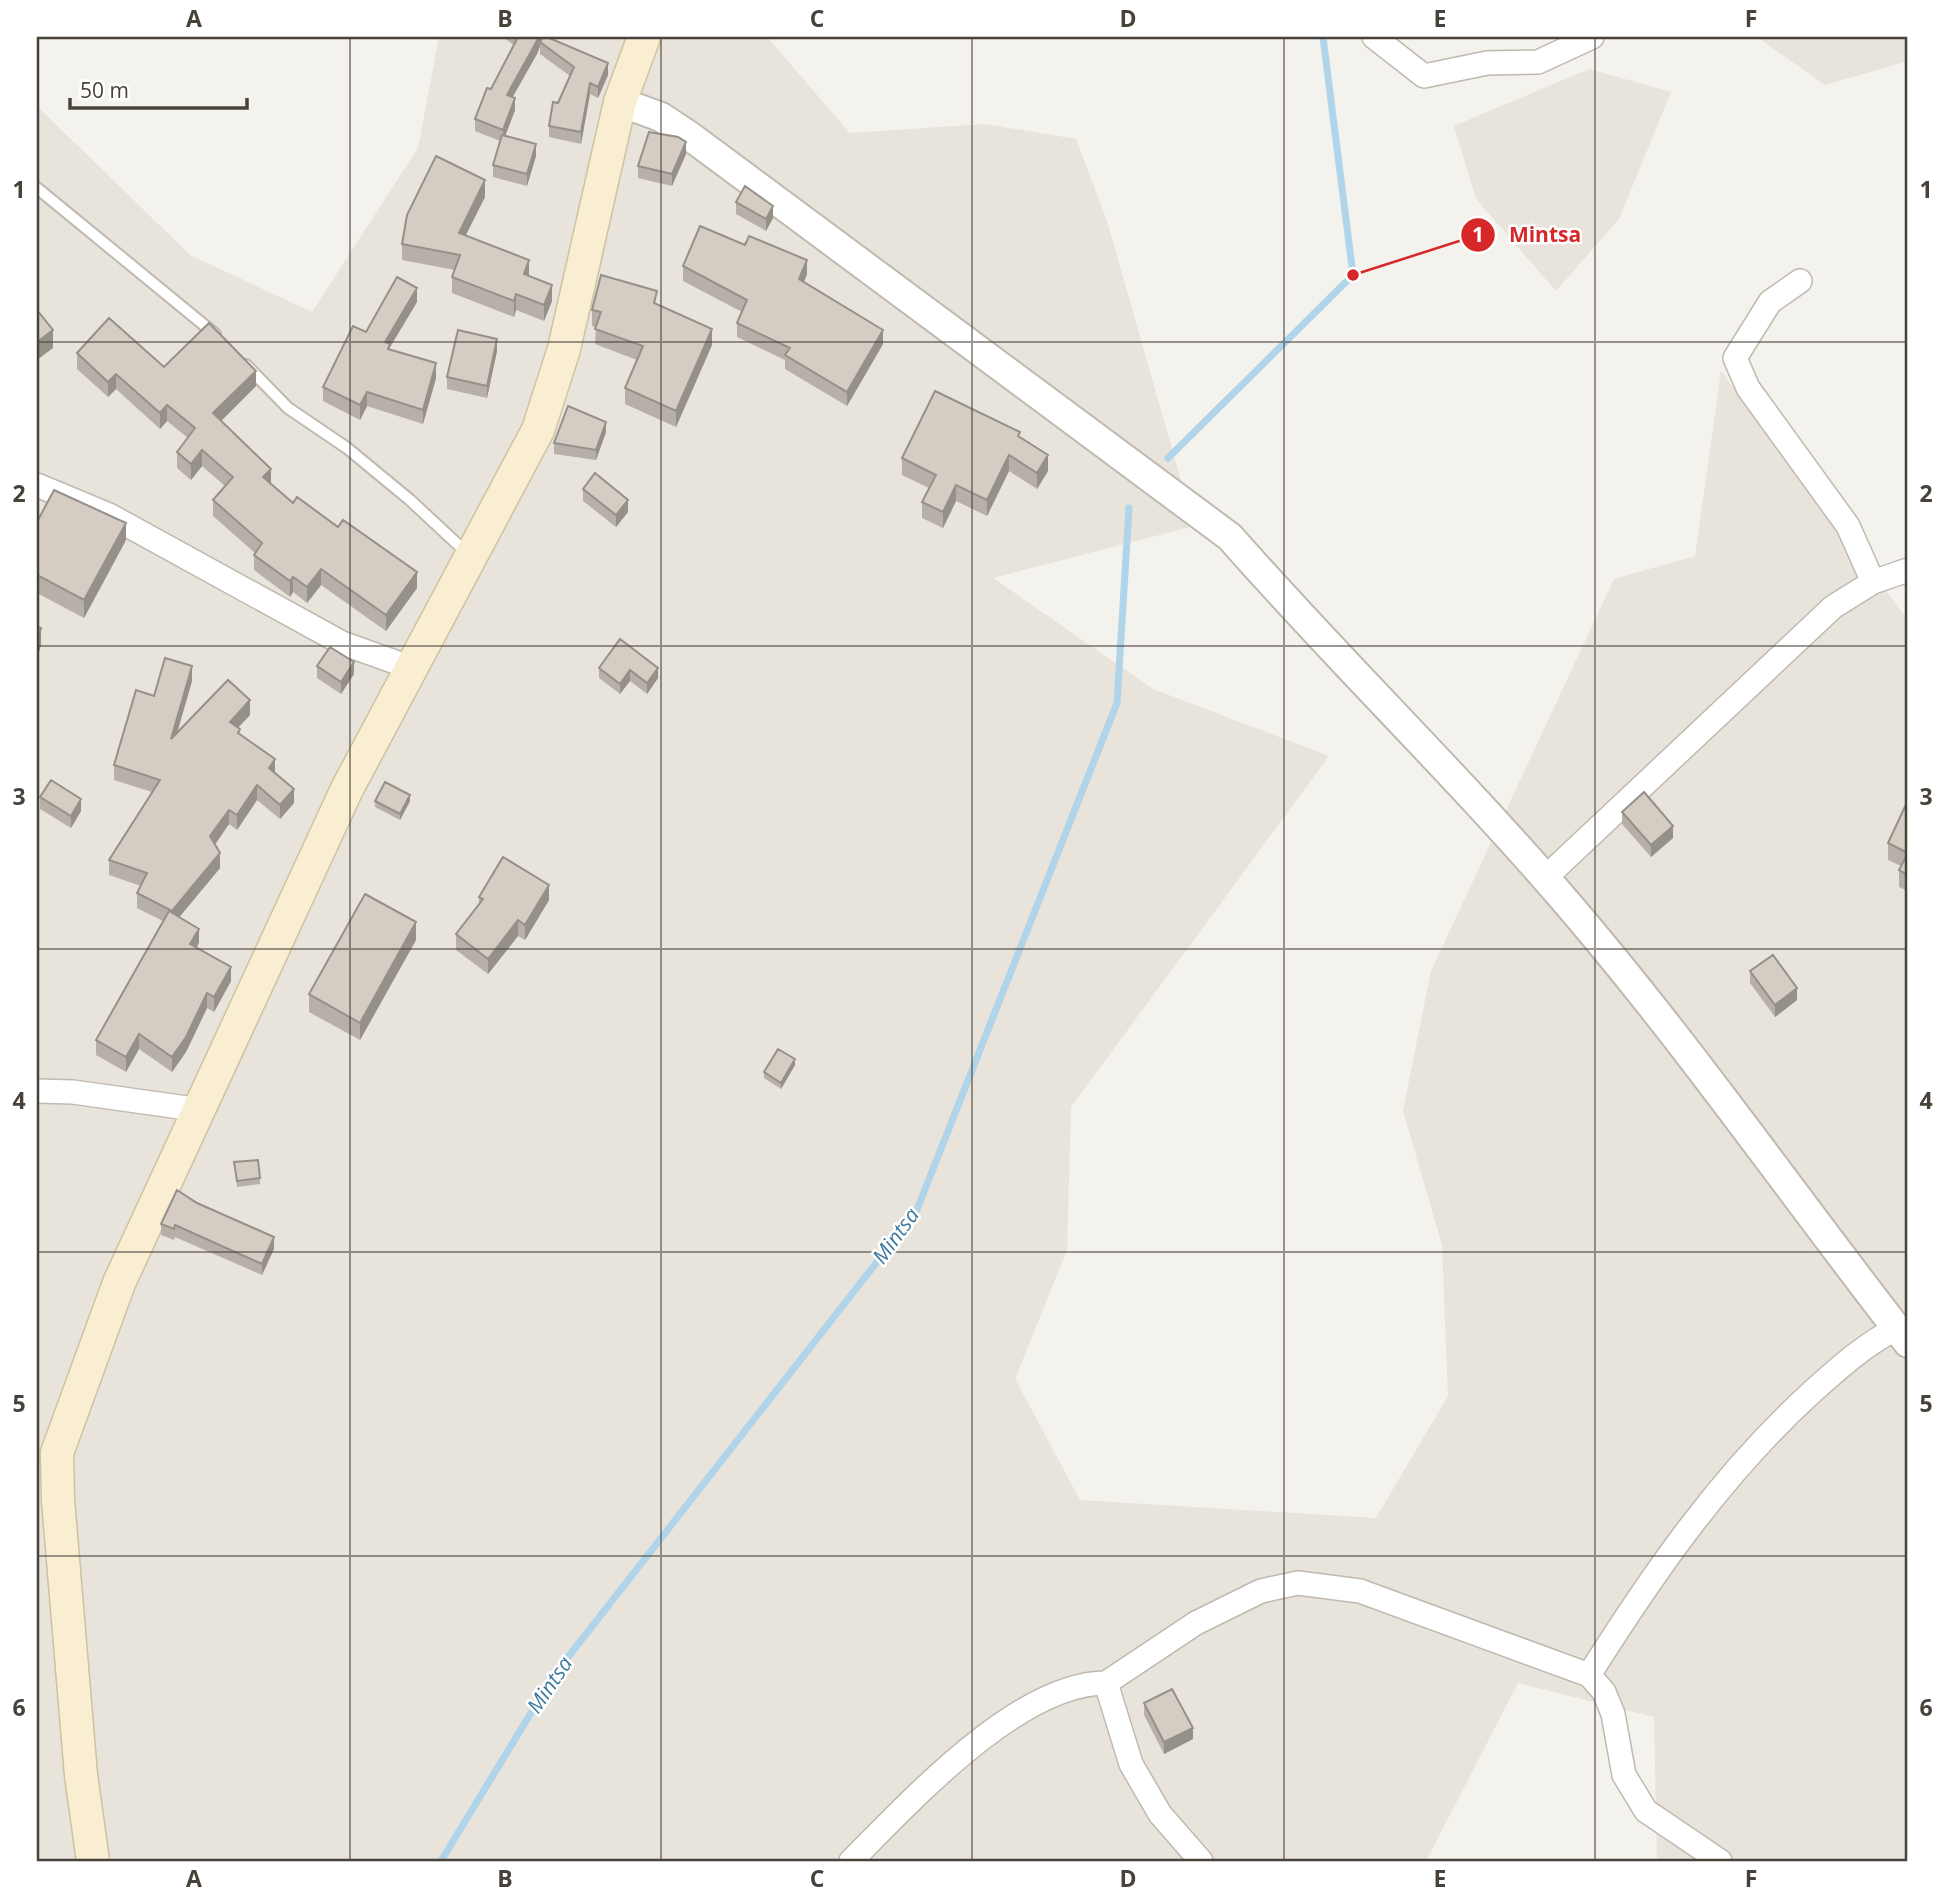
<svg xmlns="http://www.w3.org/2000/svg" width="1945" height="1898" viewBox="0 0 1945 1898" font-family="'Open Sans',sans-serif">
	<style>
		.residential { fill: #e8e3db }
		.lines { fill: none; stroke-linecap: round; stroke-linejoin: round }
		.stream { stroke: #b0d4e9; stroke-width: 7 }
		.service-casing { stroke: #bfb9b0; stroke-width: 14 }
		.minor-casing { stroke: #bfb9b0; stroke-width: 26 }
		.tertiary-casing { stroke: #bfb9b0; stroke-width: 32 }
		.secondary-casing { stroke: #cec2a1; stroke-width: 35 }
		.service { stroke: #fff; stroke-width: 10 }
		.minor { stroke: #fff; stroke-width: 23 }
		.tertiary { stroke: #fff; stroke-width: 28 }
		.secondary { stroke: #f9eed2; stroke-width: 32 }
		.wall { fill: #b7b0a8 }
		.shaded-wall { fill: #959088 }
		.building { fill: #d5cdc3; stroke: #959088; stroke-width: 2 }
		.grid { fill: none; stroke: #48423a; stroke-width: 2; stroke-opacity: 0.55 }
		.labels { text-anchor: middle; stroke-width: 5; stroke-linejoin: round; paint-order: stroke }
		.water-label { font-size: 21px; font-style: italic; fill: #3d7aa1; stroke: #fff }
		.leader { fill: none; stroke: #d62828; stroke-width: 2.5 }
		.callout-dot { fill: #d62828; stroke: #fff; stroke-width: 2.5 }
		.mark-label { font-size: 21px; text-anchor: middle; font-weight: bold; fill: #fff }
		.callout-label { font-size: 21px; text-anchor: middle; font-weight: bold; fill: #d62828; stroke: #fff; stroke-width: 5; stroke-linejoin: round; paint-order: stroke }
		.neatline { fill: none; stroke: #48423a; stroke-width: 2.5 }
		.grid-label { font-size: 23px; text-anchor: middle; font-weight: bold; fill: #48423a }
	</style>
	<rect width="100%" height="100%" fill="#f4f2ec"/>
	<path class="residential" d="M 439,37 L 767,37 L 850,133 L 985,124 L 1076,139 L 1107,221 L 1194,526 L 993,578 L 1153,689 L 1329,756 L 1071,1107 L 1067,1250 L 1015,1379 L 1080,1500 L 1376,1518 L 1448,1396 L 1442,1245 L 1403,1111 L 1431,971 L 1614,579 L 1695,556 L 1721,371 L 1908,620 L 1908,1861 L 1657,1861 L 1654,1717 L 1518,1683 L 1426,1861 L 37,1861 L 37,106 L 190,255 L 312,312 L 418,148 Z
		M 1757,37 L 1908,37 L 1908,61 L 1825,85 Z
		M 1589,69 L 1671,92 L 1619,219 L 1556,291 L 1476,199 L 1454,126 Z"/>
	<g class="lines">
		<path class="stream" d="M 1168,458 L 1353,275 L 1323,37
			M 441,1861 L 554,1675 L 916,1212 L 1117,703 L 1129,508"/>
		<defs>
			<path id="service" d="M 37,188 L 215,334
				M 246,365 L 288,408 L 347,448 L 410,500 L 468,554"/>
			<path id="minor" d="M 1374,37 L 1424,76 L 1487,63 L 1538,62 L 1592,37
				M 1800,281 L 1770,302 L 1735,358 L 1748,388 L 1848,526 L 1873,582
				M 37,485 L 109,515 L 342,643 L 412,668
				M 1545,878 L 1833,607 L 1873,582 L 1908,570
				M 37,1091 L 73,1092 L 201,1110
				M 1589,1675 L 1604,1692 L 1613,1714 L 1624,1775 L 1646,1811 L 1720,1861
				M 851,1861 C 911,1801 1018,1683 1106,1683
				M 1201,1861 L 1160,1814 L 1131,1764 L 1106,1683 L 1196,1623 L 1261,1591 L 1298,1583 L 1360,1591 L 1589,1675 C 1654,1572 1722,1474 1812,1392 C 1840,1367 1864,1345 1897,1328"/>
			<path id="tertiary" d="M 620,102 L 661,117 L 691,137 L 1230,537 C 1339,661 1459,777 1567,903 C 1688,1044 1794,1197 1908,1343"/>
			<path id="secondary" d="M 93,1861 L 81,1775 L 58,1500 L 57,1453 L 119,1283 L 347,789 L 538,430 L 564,349 L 620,102 L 644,37"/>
		</defs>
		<use href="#service" class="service-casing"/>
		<use href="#minor" class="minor-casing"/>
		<use href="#tertiary" class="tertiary-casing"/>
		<use href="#secondary" class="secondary-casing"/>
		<use href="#service" class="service"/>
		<use href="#minor" class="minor"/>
		<use href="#tertiary" class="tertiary"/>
		<use href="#secondary" class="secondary"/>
	</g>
	<path class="wall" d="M 504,37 L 547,37 L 608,75 L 598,98 L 590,94 L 581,144 L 549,137 L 549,126 L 570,76 L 540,54 L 540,46 L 537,54 L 512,97 L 515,110 L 505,136 L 536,156 L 527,186 L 493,177 L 493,165 L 500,141 L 475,131 L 475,119 L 514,45 L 504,38 Z
		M 686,154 L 672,186 L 638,178 L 638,166 Z
		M 485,197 L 465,235 L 529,276 L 552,301 L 544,321 L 516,310 L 514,317 L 452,293 L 452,277 L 455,270 L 402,260 L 402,244 Z
		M 736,202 L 773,218 L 766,231 L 736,214 Z
		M 683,266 L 807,274 L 804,282 L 883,344 L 847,406 L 785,369 L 785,360 L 737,337 L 737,323 L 742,312 L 683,281 Z
		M 417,302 L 390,347 L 390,350 L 436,378 L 423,424 L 367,406 L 360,420 L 323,401 L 323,387 L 366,332 Z
		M 657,305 L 712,345 L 676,427 L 625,404 L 625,388 L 637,360 L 595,344 L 596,327 L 592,326 L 592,310 Z
		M 497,351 L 487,398 L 447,389 L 447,377 Z
		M 77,353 L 164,367 L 256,386 L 221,421 L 271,484 L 293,503 L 417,588 L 386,631 L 321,585 L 307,603 L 293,592 L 290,597 L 254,570 L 254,555 L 255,553 L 213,516 L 213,500 L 225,486 L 202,466 L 191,480 L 177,468 L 177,452 L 188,438 L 167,421 L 160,429 L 116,389 L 108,397 L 77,369 Z
		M 606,432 L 596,460 L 554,454 L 554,443 Z
		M 1020,437 L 1048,471 L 1037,489 L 1009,471 L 987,516 L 956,501 L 943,528 L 922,518 L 922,502 L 929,488 L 902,475 L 902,458 Z
		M 583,489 L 628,512 L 616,527 L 583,501 Z
		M 37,522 L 126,540 L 84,618 L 37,593 Z
		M 620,639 L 658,678 L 647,694 L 630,681 L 620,694 L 599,678 L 599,668 Z
		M 317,666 L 354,674 L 341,694 L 317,678 Z
		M 192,681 L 177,733 L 250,715 L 238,728 L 240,735 L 275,773 L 294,803 L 280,819 L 257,800 L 237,830 L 229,824 L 215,845 L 220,868 L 179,917 L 199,943 L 196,948 L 231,981 L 214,1012 L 207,1008 L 186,1052 L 172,1072 L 139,1049 L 126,1072 L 96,1055 L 96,1040 L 163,921 L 137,908 L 137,893 L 141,886 L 109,875 L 109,860 L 152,792 L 114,780 L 114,765 L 154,696 Z
		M 40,797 L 81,811 L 71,828 L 40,809 Z
		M 1908,800 L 1908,891 L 1899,887 L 1899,870 L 1901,866 L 1888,860 L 1888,843 Z
		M 375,801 L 410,801 L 400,820 L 375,807 Z
		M 1622,812 L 1673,838 L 1651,857 L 1622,824 Z
		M 479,897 L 549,900 L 525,940 L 518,936 L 488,974 L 456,950 L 456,934 L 479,905 Z
		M 416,940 L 360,1040 L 309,1012 L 309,994 Z
		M 1750,971 L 1797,1000 L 1775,1017 L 1750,983 Z
		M 795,1065 L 781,1089 L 764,1078 L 764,1072 Z
		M 234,1162 L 260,1178 L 260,1184 L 237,1187 Z
		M 197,1203 L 274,1249 L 262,1275 L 175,1237 L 174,1240 L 161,1235 L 161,1224 Z
		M 1144,1703 L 1193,1739 L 1164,1754 L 1144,1715 Z"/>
	<path class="shaded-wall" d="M 539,37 L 543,37 L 540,42 L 540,46 L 537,54 L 507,107 L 507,95 Z
		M 608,63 L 608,75 L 598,98 L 598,87 Z
		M 590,83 L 590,94 L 581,144 L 581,132 Z
		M 515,98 L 515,110 L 503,142 L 503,130 Z
		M 686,142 L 686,154 L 672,186 L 672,174 Z
		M 536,144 L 536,156 L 527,186 L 527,174 Z
		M 485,180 L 485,197 L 459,249 L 459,233 Z
		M 773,206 L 773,218 L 766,231 L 766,219 Z
		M 529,260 L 529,276 L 524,274 Z
		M 807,260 L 807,274 L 799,294 L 799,279 Z
		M 552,285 L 552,301 L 544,321 L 544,305 Z
		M 417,288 L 417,302 L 390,347 L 390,359 L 385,342 Z
		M 516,294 L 516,310 L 514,317 L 514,301 Z
		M 712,329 L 712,345 L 676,427 L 676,411 Z
		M 53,330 L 53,348 L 37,360 L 37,342 Z
		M 883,330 L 883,344 L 847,406 L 847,392 Z
		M 497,339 L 497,351 L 487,398 L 487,386 Z
		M 436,363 L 436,378 L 423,424 L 423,410 Z
		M 256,371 L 256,386 L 213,429 L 213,413 Z
		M 116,374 L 116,389 L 108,397 L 108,382 Z
		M 367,392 L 367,406 L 360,420 L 360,405 Z
		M 167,405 L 167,421 L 160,429 L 160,413 Z
		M 606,422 L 606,432 L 596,460 L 596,450 Z
		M 202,450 L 202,466 L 191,480 L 191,464 Z
		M 1009,455 L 1009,471 L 987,516 L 987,500 Z
		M 1048,455 L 1048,471 L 1037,489 L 1037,473 Z
		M 271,469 L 271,485 L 263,477 Z
		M 956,485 L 956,501 L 943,528 L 943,512 Z
		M 628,500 L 628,512 L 616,527 L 616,515 Z
		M 126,523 L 126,540 L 84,618 L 84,600 Z
		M 321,569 L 321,585 L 307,603 L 307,587 Z
		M 417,572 L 417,588 L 386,631 L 386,615 Z
		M 293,577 L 293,592 L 290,597 L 290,581 Z
		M 41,628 L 41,645 L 37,660 L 37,644 Z
		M 354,662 L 354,674 L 341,694 L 341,682 Z
		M 192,666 L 192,681 L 171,754 L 171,739 Z
		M 658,668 L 658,678 L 647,694 L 647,683 Z
		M 630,670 L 630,681 L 620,694 L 620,684 Z
		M 250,700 L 250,715 L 230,736 L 230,722 Z
		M 275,759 L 275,774 L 269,768 Z
		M 257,785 L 257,800 L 237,830 L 237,815 Z
		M 294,789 L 294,803 L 280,819 L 280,805 Z
		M 410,795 L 410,801 L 400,820 L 400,814 Z
		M 81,799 L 81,811 L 71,828 L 71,816 Z
		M 229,810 L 229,824 L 210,851 L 210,836 Z
		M 1673,826 L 1673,838 L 1651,857 L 1651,845 Z
		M 220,853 L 220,868 L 172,926 L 172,911 Z
		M 549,885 L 549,900 L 525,940 L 525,925 Z
		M 518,920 L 518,936 L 488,974 L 488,959 Z
		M 416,922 L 416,940 L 360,1040 L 360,1023 Z
		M 199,929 L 199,943 L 190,959 L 190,944 Z
		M 231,967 L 231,981 L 214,1012 L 214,997 Z
		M 1797,988 L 1797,1000 L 1775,1017 L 1775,1005 Z
		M 207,993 L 207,1008 L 186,1052 L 172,1072 L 172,1057 Z
		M 139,1034 L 139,1049 L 126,1072 L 126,1057 Z
		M 795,1059 L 795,1065 L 781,1089 L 781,1083 Z
		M 274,1237 L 274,1249 L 262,1275 L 262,1264 Z
		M 1193,1728 L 1193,1739 L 1164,1754 L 1164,1742 Z"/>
	<path class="building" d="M 518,37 L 539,37 L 507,95 L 515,98 L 503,130 L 475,119 L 487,88 L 491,89 Z
		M 543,37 L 547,37 L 608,63 L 598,87 L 590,83 L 581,132 L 549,126 L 553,102 L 558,103 L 574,67 L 540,42 Z
		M 649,132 L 678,137 L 686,142 L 672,174 L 638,166 Z
		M 502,135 L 536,144 L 527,174 L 493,165 Z
		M 436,156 L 485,180 L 459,233 L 529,260 L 524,274 L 552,285 L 544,305 L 516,294 L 514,301 L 452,277 L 460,255 L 402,244 L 407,215 Z
		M 745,186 L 773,206 L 766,219 L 736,202 Z
		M 700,226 L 745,245 L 749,236 L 807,260 L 799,279 L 883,330 L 847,392 L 785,355 L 790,348 L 737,323 L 747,300 L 683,266 Z
		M 601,275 L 657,291 L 654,303 L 712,329 L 676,411 L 625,388 L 643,346 L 595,329 L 601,312 L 592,310 Z
		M 397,277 L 417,288 L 385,342 L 390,344 L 388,349 L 436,363 L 423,410 L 367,392 L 360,405 L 323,387 L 353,326 L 366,332 Z
		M 37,310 L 53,330 L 37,342 Z
		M 109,318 L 164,367 L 209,323 L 256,371 L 213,413 L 271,469 L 263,477 L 293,503 L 297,497 L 338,527 L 343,520 L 417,572 L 386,615 L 321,569 L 307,587 L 293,577 L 290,581 L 254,555 L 262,543 L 213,500 L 233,477 L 202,450 L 191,464 L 177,452 L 195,428 L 167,405 L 160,413 L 116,374 L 108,382 L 77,353 Z
		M 458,330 L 497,339 L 487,386 L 447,377 Z
		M 935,391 L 1020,432 L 1018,436 L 1048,455 L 1037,473 L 1009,455 L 987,500 L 956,485 L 943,512 L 922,502 L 936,475 L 902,458 Z
		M 568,406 L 606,422 L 596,450 L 554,443 Z
		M 595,473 L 628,500 L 616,515 L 583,489 Z
		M 54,490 L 126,523 L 84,600 L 37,575 L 37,522 Z
		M 37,627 L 41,628 L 37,644 Z
		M 620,639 L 658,668 L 647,683 L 630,670 L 620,684 L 599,668 Z
		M 330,647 L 354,662 L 341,682 L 317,666 Z
		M 165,658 L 192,666 L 171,739 L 228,680 L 250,700 L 230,722 L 240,729 L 238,733 L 275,759 L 269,768 L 294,789 L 280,805 L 257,785 L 237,815 L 229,810 L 210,836 L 220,853 L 172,911 L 137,893 L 147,873 L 109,860 L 160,780 L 114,765 L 136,690 L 154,696 Z
		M 51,780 L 81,799 L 71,816 L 40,797 Z
		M 385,782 L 410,795 L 400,814 L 375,801 Z
		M 1644,792 L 1673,826 L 1651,845 L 1622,812 Z
		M 1908,800 L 1908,875 L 1899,870 L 1908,853 L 1888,843 Z
		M 503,857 L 549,885 L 525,925 L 518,920 L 488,959 L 456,934 L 483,899 L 479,897 Z
		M 365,894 L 416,922 L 360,1023 L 309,994 Z
		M 169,911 L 199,929 L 190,944 L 231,967 L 214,997 L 207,993 L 186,1037 L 172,1057 L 139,1034 L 126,1057 L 96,1040 Z
		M 1773,955 L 1797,988 L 1775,1005 L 1750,971 Z
		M 778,1049 L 795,1059 L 781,1083 L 764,1072 Z
		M 258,1160 L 260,1178 L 237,1181 L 234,1162 Z
		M 177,1190 L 197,1203 L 274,1237 L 262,1264 L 175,1225 L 174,1229 L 161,1224 Z
		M 1172,1689 L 1193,1728 L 1164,1742 L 1144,1703 Z"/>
	<path class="grid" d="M 350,37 L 350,1861M 661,37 L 661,1861M 972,37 L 972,1861M 1284,37 L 1284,1861M 1595,37 L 1595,1861M 37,342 L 1908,342M 37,646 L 1908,646M 37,949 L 1908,949M 37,1252 L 1908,1252M 37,1556 L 1908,1556"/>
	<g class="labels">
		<g class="water-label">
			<text transform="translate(896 1236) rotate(-54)" y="7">Mintsa</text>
			<text transform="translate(550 1685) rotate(-56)" y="7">Mintsa</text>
		</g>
	</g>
	<path class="leader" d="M1353 275L1478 235"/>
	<g class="callout-dot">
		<circle cx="1353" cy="275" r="7"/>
		<circle cx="1478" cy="235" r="18"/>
	</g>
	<g class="mark-label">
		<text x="1478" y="242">1</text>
	</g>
	<g class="callout-label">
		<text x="1545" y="242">Mintsa</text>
	</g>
	<rect width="1945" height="1898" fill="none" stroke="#ffffff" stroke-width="77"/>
	<path d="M70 98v10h177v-10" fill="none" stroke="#48423a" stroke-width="3.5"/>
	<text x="80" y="98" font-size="21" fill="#48423a" stroke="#ffffff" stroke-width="5" paint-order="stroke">50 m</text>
	<rect x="38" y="38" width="1868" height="1822" class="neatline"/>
	<g class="grid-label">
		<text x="194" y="27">A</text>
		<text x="505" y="27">B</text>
		<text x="817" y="27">C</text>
		<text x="1128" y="27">D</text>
		<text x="1440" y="27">E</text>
		<text x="1751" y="27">F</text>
		<text x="19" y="198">1</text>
		<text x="1926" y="198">1</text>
		<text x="19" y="502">2</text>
		<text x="1926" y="502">2</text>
		<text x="19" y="805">3</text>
		<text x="1926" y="805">3</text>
		<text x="19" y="1109">4</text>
		<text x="1926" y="1109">4</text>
		<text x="19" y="1412">5</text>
		<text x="1926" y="1412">5</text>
		<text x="19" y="1716">6</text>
		<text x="1926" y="1716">6</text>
		<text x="194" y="1887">A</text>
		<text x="505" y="1887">B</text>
		<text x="817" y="1887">C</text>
		<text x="1128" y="1887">D</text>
		<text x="1440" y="1887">E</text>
		<text x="1751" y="1887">F</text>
	</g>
</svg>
